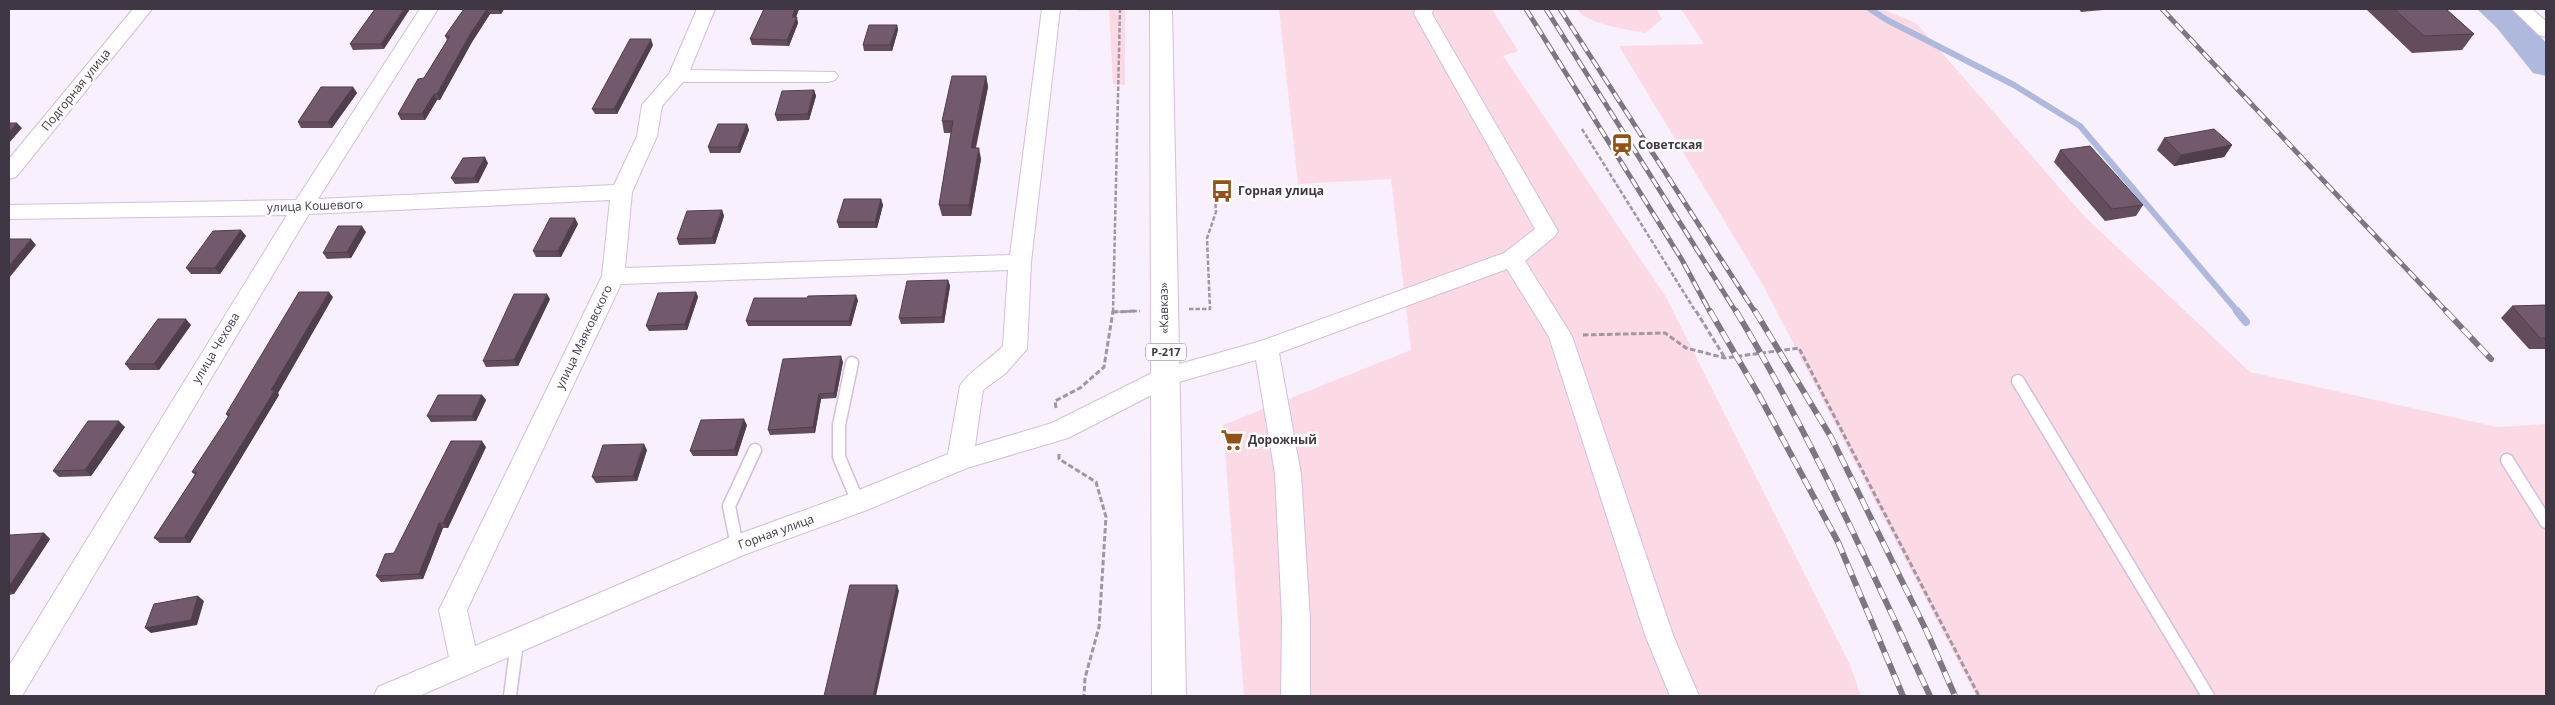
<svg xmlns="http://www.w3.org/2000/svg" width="2555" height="705" viewBox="0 0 2555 705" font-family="'Open Sans',sans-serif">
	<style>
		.green { fill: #fcdae5 }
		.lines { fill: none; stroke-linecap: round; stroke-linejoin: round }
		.stream-far1 { stroke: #afb8dd; stroke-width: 6 }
		.stream { stroke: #afb8dd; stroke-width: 8 }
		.river { fill: #afb8dd; fill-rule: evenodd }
		.service-casing { stroke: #d3bfdc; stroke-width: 15 }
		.minor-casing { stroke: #d3bfdc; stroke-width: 2 }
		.trunk-casing { stroke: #d3bfdc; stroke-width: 2 }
		.path-far1 { stroke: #9f97a3; stroke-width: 2.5; stroke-dasharray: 4.5 2; stroke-linecap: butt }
		.path { stroke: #9f97a3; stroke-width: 3; stroke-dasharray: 5.5 2.5; stroke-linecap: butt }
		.service { stroke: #fff; stroke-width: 12 }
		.minor { fill: #fff; fill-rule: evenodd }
		.trunk { fill: #fff; fill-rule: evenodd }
		.rail-far1-casing { stroke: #7e7682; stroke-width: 5 }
		.rail-casing { stroke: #7e7682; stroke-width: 6 }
		.rail-far1 { stroke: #fff; stroke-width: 3; stroke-dasharray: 10; stroke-linecap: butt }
		.rail { stroke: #fff; stroke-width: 4.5; stroke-dasharray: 12; stroke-linecap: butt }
		.wall { fill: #634d5d }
		.shaded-wall { fill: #503e4c }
		.building { fill: #73596c; stroke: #503e4c }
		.labels { text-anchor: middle; stroke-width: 5; stroke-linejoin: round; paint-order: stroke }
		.shield { fill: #fff; stroke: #79737b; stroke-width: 1 }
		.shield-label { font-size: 11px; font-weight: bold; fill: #3f3743 }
		.street-label { font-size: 12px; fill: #3f3743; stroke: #fff }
		.poi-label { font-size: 12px; font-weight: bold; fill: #3f3743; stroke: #fff; text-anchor: start }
	</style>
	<rect width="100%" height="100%" fill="#f8f0fc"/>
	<path class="green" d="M 1079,9 L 1125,9 L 1125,85 L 1113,84 L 1109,10 L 1078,11 Z
		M 1279,9 L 1492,9 L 1518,51 L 1503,56 L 1666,297 L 1850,665 L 1861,696 L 1244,696 L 1223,425 L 1411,350 L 1391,179 L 1298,184 Z
		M 1577,9 L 1657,9 L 1662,19 L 1645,33 C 1627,29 1587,25 1577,9 Z
		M 1681,9 L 1882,9 L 1916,23 L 2085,217 L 2250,372 L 2497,427 L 2546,424 L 2546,696 L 1976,696 L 1763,285 L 1619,46 L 1704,44 Z"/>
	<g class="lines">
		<path class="stream-far1" d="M 1870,9 L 1887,20 L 2014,85 L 2080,126 L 2238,312"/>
		<path class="stream" d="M 2237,311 L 2246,322"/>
		<path class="river" d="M 2477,9 C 2522,6 2519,11 2546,43 L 2546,76 L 2533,73 L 2497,28 Z"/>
		<defs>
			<path id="service" d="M 852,363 L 839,425 L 839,457 L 858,502
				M 2018,381 L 2208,696
				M 2507,460 L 2546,522
				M 737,546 L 729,506 L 755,450
				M 510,696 L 517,642"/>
			<path id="minor" d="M 133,9 L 152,9 L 16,177 L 9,179 L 9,159 Z
				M 420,9 L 438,9 L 318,199 L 614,185 L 637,136 L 642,105 L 669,74 L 697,9 L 715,9 L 690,70 L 835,72 L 838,76 L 835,80 L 828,82 L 683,82 L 662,106 L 657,136 L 632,192 L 625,268 L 1010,255 L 1042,9 L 1060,9 L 1031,262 L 1027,349 L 1006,373 L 983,390 L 975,446 L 1052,423 L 1158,370 L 1261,341 L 1504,253 L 1535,229 L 1414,14 L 1415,9 L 1433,9 L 1432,14 L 1558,231 L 1555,236 L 1525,261 L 1572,336 L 1673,635 L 1699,696 L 1670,696 L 1645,635 L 1549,337 L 1507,269 L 1279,353 L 1301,474 L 1310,619 L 1310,696 L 1281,696 L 1282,619 L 1275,474 L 1256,360 L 1175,383 L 1068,438 L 967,468 L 867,510 L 746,554 L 419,696 L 374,696 L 378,687 L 449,657 L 439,610 L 602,276 L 610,200 L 309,214 L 22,696 L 9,696 L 9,666 L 287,215 L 9,219 L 9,205 L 296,200 ZM 1008,270 L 1003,346 C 992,358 966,374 960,386 L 948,454 L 849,494 L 728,538 L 475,646 L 467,610 L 621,284 Z
				M 2512,9 L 2532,9 L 2546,21 L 2546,37 L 2539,35 Z"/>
			<path id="trunk" d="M 1150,9 L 1172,9 L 1186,696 L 1152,696 Z"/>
		</defs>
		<use href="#service" class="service-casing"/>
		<use href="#minor" class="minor-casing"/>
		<use href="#trunk" class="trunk-casing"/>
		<path class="path-far1" d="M 1582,129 L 1696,312
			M 1189,309 L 1210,309 L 1207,238 L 1216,212 L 1214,178
			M 1113,312 L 1140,311
			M 1113,312 L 1120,9"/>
		<path class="path" d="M 1696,311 L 1725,358
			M 1113,312 L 1137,311
			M 1583,335 L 1665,333 L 1686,348 L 1725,358 L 1799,348 L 1979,696
			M 1056,408 L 1055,401 L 1080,388 L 1104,367 L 1113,311
			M 1059,454 L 1059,459 L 1096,482 L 1106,517 L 1099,627 L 1085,678 L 1084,696"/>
		<use href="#service" class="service"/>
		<use href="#minor" class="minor"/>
		<use href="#trunk" class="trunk"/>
		<defs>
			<path id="rail-far1" d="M 1526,9 L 1682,260 L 1710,312
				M 1546,9 L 1736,312
				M 1560,9 L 1755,312
				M 2162,9 L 2447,312"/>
			<path id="rail" d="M 1710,311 L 1759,395 L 1838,542 L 1903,696
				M 1736,311 C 1810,434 1869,566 1930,696
				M 1755,311 L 1831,437 L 1927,632 L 1955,696
				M 2446,311 L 2491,359"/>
		</defs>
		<use href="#rail-far1" class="rail-far1-casing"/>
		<use href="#rail" class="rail-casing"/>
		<use href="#rail-far1" class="rail-far1"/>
		<use href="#rail" class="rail"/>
	</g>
	<path class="wall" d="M 375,9 L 384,49 L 353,50 L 350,44 Z
		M 464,9 L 504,9 L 501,14 L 490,14 L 472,42 L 440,100 L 437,100 L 425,120 L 401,120 L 398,114 L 424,78 L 447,40 L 445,36 Z
		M 764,9 L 799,9 L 796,17 L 798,23 L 789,46 L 752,45 L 750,39 Z
		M 2079,9 L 2114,9 L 2081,12 Z
		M 2366,9 L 2446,9 L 2474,34 L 2462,50 L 2412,53 Z
		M 897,25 L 898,30 L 892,51 L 864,51 L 863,45 Z
		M 653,45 L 617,114 L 595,114 L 592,109 Z
		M 986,76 L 988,87 L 976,148 L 981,159 L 971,216 L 942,216 L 939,205 L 951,133 L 944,133 L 942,121 Z
		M 353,87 L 357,93 L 332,128 L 301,128 L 298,122 Z
		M 814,90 L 816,96 L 809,120 L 777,121 L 775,115 Z
		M 747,124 L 749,130 L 740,153 L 710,153 L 708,147 Z
		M 2164,138 L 2232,145 L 2224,157 L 2174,166 L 2157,150 Z
		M 2060,150 L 2143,205 L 2136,216 L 2105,221 L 2054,162 Z
		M 488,163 L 478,183 L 455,184 L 451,178 Z
		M 881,199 L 883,205 L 877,228 L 839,228 L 837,222 Z
		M 722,210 L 724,216 L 715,244 L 679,245 L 677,239 Z
		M 578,224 L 561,257 L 536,257 L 533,251 Z
		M 241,230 L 246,236 L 220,274 L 191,274 L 186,268 Z
		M 366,232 L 351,258 L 327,259 L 323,253 Z
		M 948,280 L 950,286 L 944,323 L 901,324 L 899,318 Z
		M 696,292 L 698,297 L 687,330 L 649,331 L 646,326 Z
		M 333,297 L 278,393 L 279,395 L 190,543 L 160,543 L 154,538 L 195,475 L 192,472 L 228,417 L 226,414 Z
		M 550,299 L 518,366 L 486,367 L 483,361 Z
		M 858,300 L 851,326 L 748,326 L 746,321 Z
		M 2546,305 L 2546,349 L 2529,349 L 2501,318 L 2512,306 Z
		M 191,325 L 159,370 L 130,370 L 125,364 Z
		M 843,362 L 836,398 L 821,399 L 815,433 L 770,435 L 768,430 Z
		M 482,395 L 486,400 L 476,421 L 431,422 L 427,416 Z
		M 747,425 L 737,456 L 693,456 L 690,451 Z
		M 125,427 L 91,476 L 59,477 L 53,471 Z
		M 486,447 L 448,528 L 443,528 L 423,579 L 381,582 L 376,576 L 394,553 Z
		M 647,450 L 637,481 L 596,483 L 592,477 Z
		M 44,533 L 50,539 L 14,594 L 9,595 L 9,537 Z"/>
	<path class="shaded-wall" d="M 404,9 L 410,9 L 384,49 L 381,44 Z
		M 487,9 L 490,14 L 472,42 L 440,100 L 437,94 L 469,36 Z
		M 498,9 L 504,9 L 501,14 Z
		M 795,9 L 799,9 L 794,23 L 792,17 Z
		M 797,17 L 798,23 L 789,46 L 787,40 Z
		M 897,25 L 898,30 L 892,51 L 890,45 Z
		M 651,39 L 653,45 L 617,114 L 614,109 Z
		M 986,76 L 988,87 L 973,159 L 971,148 Z
		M 353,87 L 357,93 L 332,128 L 328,122 Z
		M 814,90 L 816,96 L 809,120 L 808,114 Z
		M 434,94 L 437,100 L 425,120 L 422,114 Z
		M 17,123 L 22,128 L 9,143 L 9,132 Z
		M 747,124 L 749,130 L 740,153 L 738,147 Z
		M 2232,145 L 2224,157 L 2174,166 L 2181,155 Z
		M 979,148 L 981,159 L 971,216 L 969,205 Z
		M 485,157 L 488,163 L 478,183 L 474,178 Z
		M 881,199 L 883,205 L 877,228 L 875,222 Z
		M 722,210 L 724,216 L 715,244 L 712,238 Z
		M 575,218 L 578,224 L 561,257 L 558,251 Z
		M 362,226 L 366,232 L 351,258 L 347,252 Z
		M 241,230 L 246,236 L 220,274 L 215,268 Z
		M 31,239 L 36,245 L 9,278 L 9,266 Z
		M 948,280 L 950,286 L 944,323 L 942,317 Z
		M 329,292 L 333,297 L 278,393 L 279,395 L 190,543 L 184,538 Z
		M 696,292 L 698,297 L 687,330 L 685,324 Z
		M 547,294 L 550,299 L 518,366 L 514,360 Z
		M 856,295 L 858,300 L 851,326 L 849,321 Z
		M 186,319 L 191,325 L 159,370 L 154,364 Z
		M 841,356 L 843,362 L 836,398 L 834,393 Z
		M 819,394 L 821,399 L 815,433 L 813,427 Z
		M 482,395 L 486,400 L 476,421 L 472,416 Z
		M 744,419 L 747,425 L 737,456 L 734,450 Z
		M 119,421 L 125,427 L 91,476 L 85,470 Z
		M 482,441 L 486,447 L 448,528 L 443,523 Z
		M 644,444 L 647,450 L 637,481 L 633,476 Z
		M 439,523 L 443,528 L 423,579 L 419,574 Z
		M 44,533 L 50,539 L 14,594 L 9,590 L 9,587 Z
		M 897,585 L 899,591 L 876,696 L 873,696 Z
		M 198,596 L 204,601 L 197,625 L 151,633 L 145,628 Z"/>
	<path class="building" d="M 375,9 L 404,9 L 381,44 L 350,44 Z
		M 464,9 L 487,9 L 469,36 L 437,94 L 434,94 L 422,114 L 398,114 L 418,79 L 424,78 L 450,36 L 445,36 Z
		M 764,9 L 795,9 L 792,17 L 797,17 L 787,40 L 750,39 Z
		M 2394,9 L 2446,9 L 2474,34 L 2424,36 Z
		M 869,25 L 897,25 L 890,45 L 863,45 Z
		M 630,39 L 651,39 L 614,109 L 592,109 Z
		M 952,76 L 986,76 L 971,148 L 979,148 L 969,205 L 939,205 L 953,121 L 942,121 Z
		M 321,87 L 353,87 L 328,122 L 298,122 Z
		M 814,90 L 808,114 L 775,115 L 782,91 Z
		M 9,123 L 17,123 L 9,132 Z
		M 718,124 L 747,124 L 738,147 L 708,147 Z
		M 2214,129 L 2232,145 L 2181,155 L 2164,138 Z
		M 2090,146 L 2143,205 L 2112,209 L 2060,150 Z
		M 485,157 L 474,178 L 451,178 L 463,158 Z
		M 844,199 L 881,199 L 875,222 L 837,222 Z
		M 722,210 L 712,238 L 677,239 L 687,211 Z
		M 550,218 L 575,218 L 558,251 L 533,251 Z
		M 338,226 L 362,226 L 347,252 L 323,253 Z
		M 241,230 L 215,268 L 186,268 L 213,231 Z
		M 9,239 L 31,239 L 9,266 Z
		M 948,280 L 942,317 L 899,318 L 907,281 Z
		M 299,292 L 329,292 L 271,390 L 275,390 L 184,538 L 154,538 L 197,472 L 192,472 L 230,414 L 226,414 Z
		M 696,292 L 685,324 L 646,326 L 658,293 Z
		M 514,294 L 547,294 L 514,360 L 483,361 Z
		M 856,295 L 849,321 L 746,321 L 754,298 L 807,298 L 808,296 Z
		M 2546,305 L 2546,338 L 2540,338 L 2512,306 Z
		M 158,319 L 186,319 L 154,364 L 125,364 Z
		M 841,356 L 834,393 L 819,394 L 813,427 L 768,430 L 783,359 Z
		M 438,395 L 482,395 L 472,416 L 427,416 Z
		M 744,419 L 734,450 L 690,451 L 701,420 Z
		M 88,421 L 119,421 L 85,470 L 53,471 Z
		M 451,441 L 482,441 L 443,523 L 439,523 L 419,574 L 376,576 L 385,554 L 394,553 Z
		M 644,444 L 633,476 L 592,477 L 603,445 Z
		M 44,533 L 9,587 L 9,537 L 10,535 Z
		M 850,585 L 897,585 L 873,696 L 824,696 Z
		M 198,596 L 191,620 L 145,628 L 154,604 Z"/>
	<defs>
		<symbol id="station-bare" viewBox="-9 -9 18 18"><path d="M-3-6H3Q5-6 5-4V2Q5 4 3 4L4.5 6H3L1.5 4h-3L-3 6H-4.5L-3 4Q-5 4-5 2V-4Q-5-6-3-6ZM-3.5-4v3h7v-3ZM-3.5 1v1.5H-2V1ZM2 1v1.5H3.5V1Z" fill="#915219" stroke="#fff" stroke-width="2.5" paint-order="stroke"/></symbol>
		<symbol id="bus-bare" viewBox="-9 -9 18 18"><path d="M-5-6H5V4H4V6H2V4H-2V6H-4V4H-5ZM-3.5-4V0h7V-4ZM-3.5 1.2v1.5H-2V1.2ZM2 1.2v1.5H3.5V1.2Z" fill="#915219" stroke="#fff" stroke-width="2.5" paint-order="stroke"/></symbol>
		<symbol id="supermarket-bare" viewBox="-9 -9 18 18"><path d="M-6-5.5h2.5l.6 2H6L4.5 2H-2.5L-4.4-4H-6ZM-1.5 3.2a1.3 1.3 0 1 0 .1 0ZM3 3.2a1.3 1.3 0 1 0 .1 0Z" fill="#915219" stroke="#fff" stroke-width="2.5" paint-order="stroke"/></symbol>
	</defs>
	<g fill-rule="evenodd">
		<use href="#station-bare" x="1606" y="129" width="32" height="32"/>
		<use href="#bus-bare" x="1206" y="175" width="32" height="32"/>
		<use href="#supermarket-bare" x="1216" y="424" width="32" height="32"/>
	</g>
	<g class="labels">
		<rect class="shield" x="1146" y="343.5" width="40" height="17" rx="4"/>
		<g class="shield-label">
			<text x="1166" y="356">Р-217</text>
		</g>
		<g class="street-label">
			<text transform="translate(76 90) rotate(-51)" y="4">Подгорная улица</text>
			<text transform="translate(315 206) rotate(-2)" y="4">улица Кошевого</text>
			<text transform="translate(1164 308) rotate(-91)" y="4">«Кавказ»</text>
			<text transform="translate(584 337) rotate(-64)" y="4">улица Маяковского</text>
			<text transform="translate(216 348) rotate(-59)" y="4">улица Чехова</text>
			<text transform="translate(776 532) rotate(-20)" y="4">Горная улица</text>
		</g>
		<g class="poi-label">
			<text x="1638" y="149">Советская</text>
			<text x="1238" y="195">Горная улица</text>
			<text x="1248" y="444">Дорожный</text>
		</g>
	</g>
	<rect width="2555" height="705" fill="none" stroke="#3f3743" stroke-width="20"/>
</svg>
